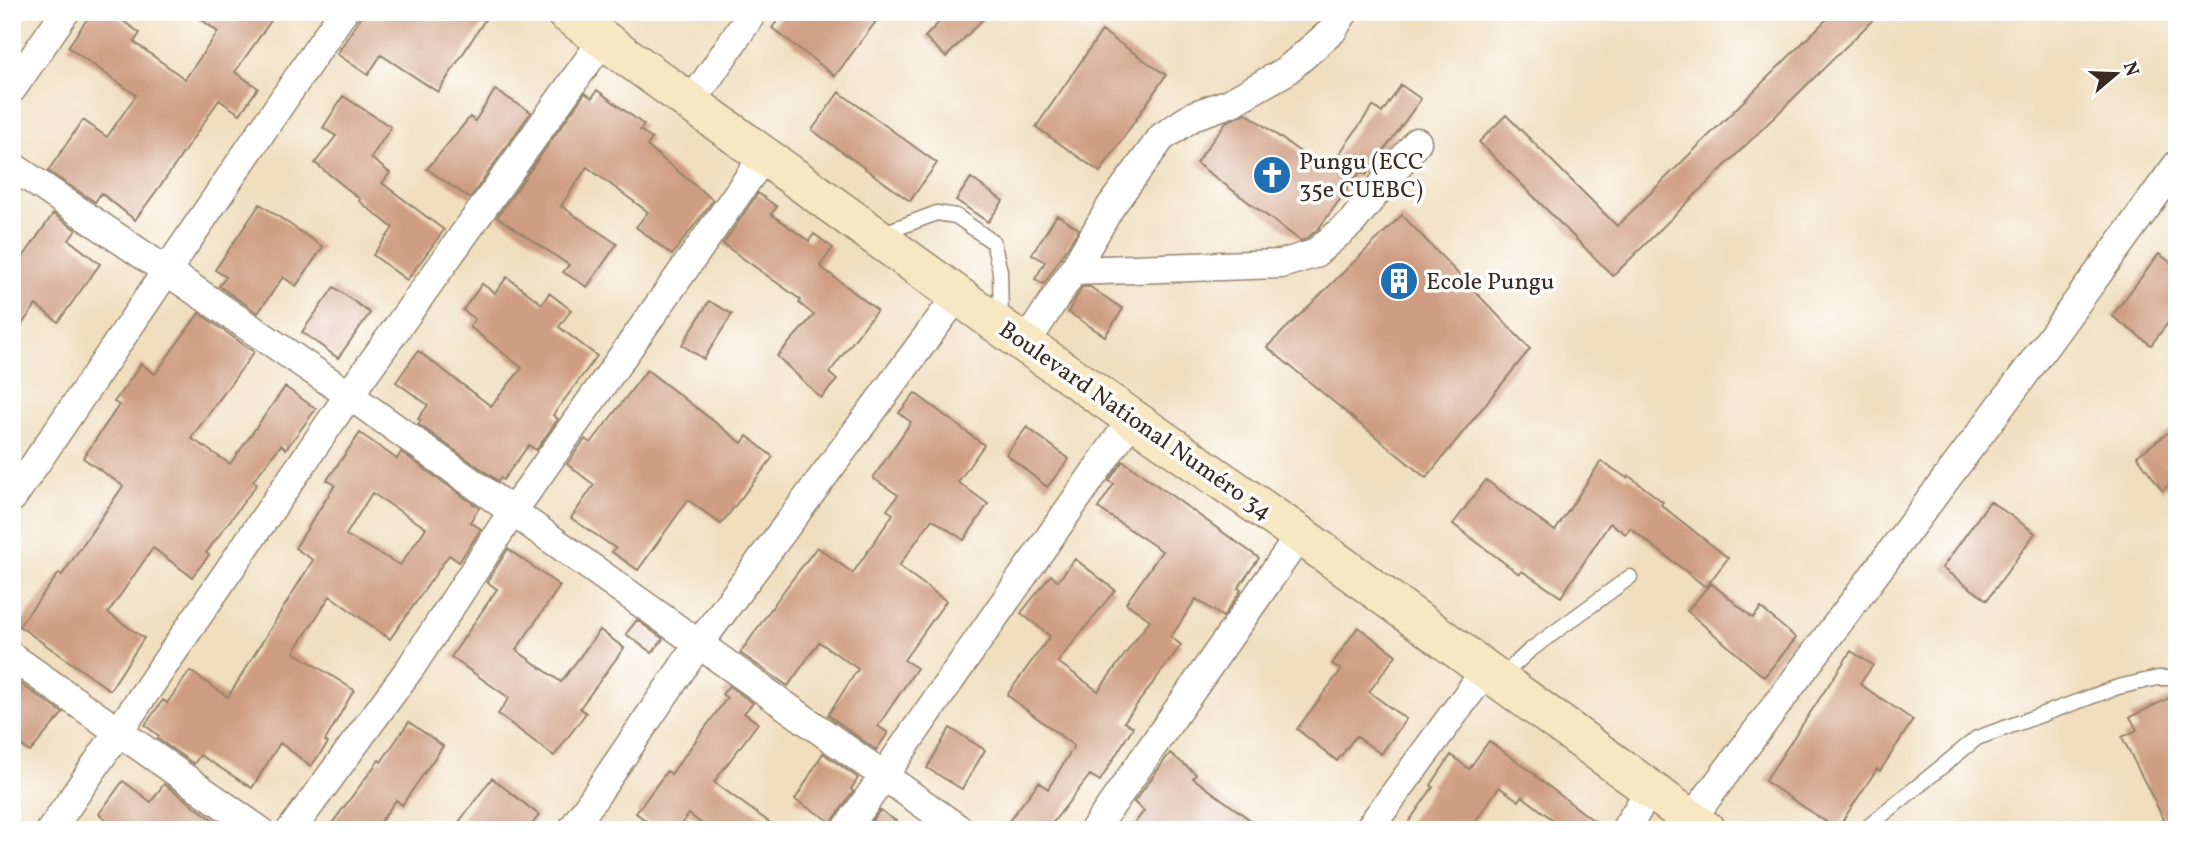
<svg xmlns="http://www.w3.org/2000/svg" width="2189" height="842" viewBox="0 0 2189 842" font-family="Vollkorn,serif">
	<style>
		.building { fill: #cf9d81; fill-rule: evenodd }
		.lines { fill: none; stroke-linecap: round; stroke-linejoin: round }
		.lane-casing { stroke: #96846e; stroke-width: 17 }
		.street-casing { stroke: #96846e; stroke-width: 31 }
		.secondary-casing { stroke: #96846e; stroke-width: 41 }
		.lane { stroke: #fff; stroke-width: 14 }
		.street { stroke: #fff; stroke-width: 28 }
		.secondary { stroke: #f7e8c3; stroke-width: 38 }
		.labels { text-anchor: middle; stroke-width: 7; stroke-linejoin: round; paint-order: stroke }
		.poi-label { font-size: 24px; fill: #3b2a1e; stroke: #fff; text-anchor: start }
		.street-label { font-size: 24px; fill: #3b2a1e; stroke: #fff }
	</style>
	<rect width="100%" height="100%" fill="#fff"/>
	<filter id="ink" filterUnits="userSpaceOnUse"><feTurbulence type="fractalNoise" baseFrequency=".0143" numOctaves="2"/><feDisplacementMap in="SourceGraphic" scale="14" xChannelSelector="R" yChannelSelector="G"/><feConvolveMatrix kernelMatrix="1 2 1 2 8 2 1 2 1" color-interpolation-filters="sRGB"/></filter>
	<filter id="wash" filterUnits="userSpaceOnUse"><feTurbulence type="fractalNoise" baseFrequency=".00686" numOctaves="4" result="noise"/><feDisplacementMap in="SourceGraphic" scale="28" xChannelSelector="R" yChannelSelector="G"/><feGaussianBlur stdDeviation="1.57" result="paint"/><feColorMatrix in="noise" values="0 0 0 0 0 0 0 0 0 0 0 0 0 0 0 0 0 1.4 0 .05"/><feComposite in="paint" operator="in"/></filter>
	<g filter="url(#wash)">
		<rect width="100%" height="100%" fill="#f0debf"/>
		<g id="blocks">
			<path class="building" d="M 92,12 L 110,12 L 140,33 L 134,42 L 185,79 L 218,32 L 191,12 L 277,12 L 235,72 L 258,88 L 240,114 L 219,100 L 171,171 L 135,220 L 101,193 L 95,202 L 48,171 L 83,120 L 107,137 L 136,95 L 68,47 Z
				M 364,12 L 490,12 L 438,92 L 381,55 L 368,75 L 337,54 Z
				M 784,12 L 883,12 L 835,76 L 772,28 Z
				M 949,12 L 990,12 L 946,57 L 925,37 Z
				M 1834,12 L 1881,12 L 1613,276 L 1479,142 L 1506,115 L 1617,226 Z
				M 1102,31 L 1166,75 L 1100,172 L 1036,127 Z
				M 1401,85 L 1421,99 L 1366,175 L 1361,171 L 1319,228 L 1306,239 L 1301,241 L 1196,163 L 1226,122 L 1246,113 L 1327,171 L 1373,106 L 1382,113 Z
				M 495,90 L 531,112 L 470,198 L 427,169 L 470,117 L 475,121 Z
				M 597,90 L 644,125 L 640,130 L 652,139 L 647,146 L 713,200 L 672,255 L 636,227 L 648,212 L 587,167 L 561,206 L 617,244 L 587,287 L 563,272 L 569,265 L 497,217 L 585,93 L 592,98 Z
				M 839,92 L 937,163 L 910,201 L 812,130 Z
				M 343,96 L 391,127 L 371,158 L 390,173 L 382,183 L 444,230 L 407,280 L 373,255 L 393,228 L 359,201 L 360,199 L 315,163 L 336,136 L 323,128 Z
				M 971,178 L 1003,201 L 988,222 L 956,200 Z
				M 758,193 L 777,207 L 771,214 L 809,241 L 814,234 L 833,248 L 820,266 L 877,310 L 829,373 L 837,380 L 821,398 L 777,356 L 814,315 L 799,303 L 801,300 L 723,244 Z
				M 260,204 L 323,247 L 296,286 L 283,277 L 258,313 L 219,286 L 226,277 L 215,270 Z
				M 53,214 L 76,230 L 69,240 L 100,264 L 58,322 L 36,305 L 12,338 L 12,273 Z
				M 1057,215 L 1079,229 L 1044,284 L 1035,279 L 1045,262 L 1032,254 Z
				M 1402,215 L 1530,349 L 1426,478 L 1267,347 Z
				M 2159,254 L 2177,267 L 2177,311 L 2151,345 L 2112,316 Z
				M 507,277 L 542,304 L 549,293 L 571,310 L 559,327 L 597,356 L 553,415 L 558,419 L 536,450 L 529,445 L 503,480 L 500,478 L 498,481 L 418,424 L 421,420 L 418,419 L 428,405 L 396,382 L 418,351 L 491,406 L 522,368 L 470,327 L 475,319 L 463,310 L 482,284 L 495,293 Z
				M 334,287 L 370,313 L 338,358 L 302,332 Z
				M 1082,287 L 1090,287 L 1123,309 L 1105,336 L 1068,312 Z
				M 709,301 L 732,314 L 704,359 L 682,345 Z
				M 199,313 L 254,352 L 191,438 L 230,464 L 285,387 L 316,409 L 286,449 L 281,445 L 253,481 L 257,484 L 206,553 L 209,555 L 192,577 L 153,548 L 108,613 L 144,638 L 110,690 L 19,626 L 59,573 L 62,575 L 123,486 L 83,458 L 119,405 L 114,402 L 141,364 L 155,374 Z
				M 647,370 L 742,443 L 747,436 L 773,457 L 721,524 L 688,500 L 638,570 L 612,552 L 615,548 L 571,518 L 594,485 L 567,464 L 585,439 L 591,443 Z
				M 915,393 L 984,445 L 958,482 L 988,504 L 964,540 L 932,519 L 899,566 L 946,601 L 904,660 L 917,668 L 878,726 L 888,733 L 876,750 L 828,715 L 858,669 L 819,642 L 788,686 L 740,653 L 785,589 L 817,547 L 853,573 L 893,514 L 887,510 L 898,495 L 873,478 L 911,422 L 899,413 Z
				M 2177,426 L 2177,479 L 2162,490 L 2137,456 Z
				M 1027,427 L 1069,459 L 1047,487 L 1006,454 Z
				M 360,433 L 397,459 L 401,452 L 479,508 L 470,522 L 481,529 L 459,562 L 449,555 L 390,639 L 330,596 L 294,652 L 354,690 L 325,741 L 328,743 L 311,766 L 280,743 L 252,788 L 200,755 L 194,764 L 158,739 L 159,736 L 145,725 L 163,700 L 167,703 L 190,671 L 228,697 L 313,560 L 295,548 L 335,485 L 327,480 ZM 372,493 L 426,528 L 400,565 L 346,535 Z
				M 1123,461 L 1259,558 L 1238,588 L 1241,590 L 1223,617 L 1196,599 L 1171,637 L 1181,645 L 1124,722 L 1133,727 L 1100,781 L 1090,775 L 1047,830 L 1002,830 L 1039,782 L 1048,789 L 1074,746 L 1007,695 L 1050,636 L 1021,613 L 1051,575 L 1058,581 L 1075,559 L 1115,590 L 1058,662 L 1098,691 L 1150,620 L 1126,603 L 1162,551 L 1098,508 L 1114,484 L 1109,481 Z
				M 1601,461 L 1627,478 L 1629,476 L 1663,502 L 1661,505 L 1728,558 L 1706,587 L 1630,528 L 1626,534 L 1610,523 L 1561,597 L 1522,571 L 1519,574 L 1453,524 L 1486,480 L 1555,531 Z
				M 1990,501 L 2035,533 L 1987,600 L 1942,568 Z
				M 508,549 L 560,586 L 516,650 L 561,682 L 600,630 L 624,648 L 580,708 L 586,713 L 554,756 L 498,714 L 509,698 L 451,657 L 497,589 L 487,582 Z
				M 1711,583 L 1753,618 L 1761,608 L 1796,638 L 1764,677 L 1687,611 Z
				M 637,620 L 663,639 L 652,653 L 626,634 Z
				M 1358,627 L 1396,655 L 1369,692 L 1406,719 L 1381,754 L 1356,736 L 1337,761 L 1297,729 L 1341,670 L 1332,664 Z
				M 1851,651 L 1873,665 L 1860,684 L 1913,720 L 1880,771 L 1877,769 L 1837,829 L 1765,781 Z
				M 12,678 L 63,713 L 30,752 L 12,738 Z
				M 729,686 L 753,703 L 744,713 L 758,723 L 714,782 L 780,830 L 710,830 L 689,814 L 677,830 L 658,830 L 636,813 L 667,771 L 671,774 L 727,698 L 722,694 Z
				M 2177,694 L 2177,830 L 2169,830 L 2122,737 L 2137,730 L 2130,717 Z
				M 409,722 L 443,746 L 402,805 L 396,800 L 375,830 L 327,830 L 379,760 L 381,762 Z
				M 950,728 L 985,750 L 962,789 L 927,768 Z
				M 1489,741 L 1536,775 L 1535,776 L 1606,830 L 1566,830 L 1522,796 L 1519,801 L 1499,787 L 1470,830 L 1403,830 L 1433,787 L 1431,785 L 1451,755 L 1469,769 Z
				M 823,753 L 858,778 L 851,789 L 853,791 L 832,822 L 795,800 Z
				M 1170,753 L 1196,774 L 1193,778 L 1264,830 L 1129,830 L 1144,811 L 1134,802 Z
				M 492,778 L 539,815 L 528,830 L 453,830 Z
				M 123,781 L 151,802 L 164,784 L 227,830 L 121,830 L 99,814 Z
				M 880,810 L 909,830 L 866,830 Z"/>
		</g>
	</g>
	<g filter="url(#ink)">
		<use href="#blocks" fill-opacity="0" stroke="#96846e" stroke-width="2"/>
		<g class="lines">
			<defs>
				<path id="lane" d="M 881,234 L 937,213 L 956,216 L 993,242 L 1000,271 L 1001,321
					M 1499,679 L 1529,651 L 1630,577
					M 1864,830 L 1977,738 L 2118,687 L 2158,678 L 2177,678"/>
				<path id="street" d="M 12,89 L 65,12
					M 691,103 L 753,12
					M 12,166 L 349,395 L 960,830
					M 1073,271 L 1281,264 L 1314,254 L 1352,222 L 1417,142
					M 1025,344 L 1073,271 L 1111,206 L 1162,137 L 1195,115 L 1230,103 L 1286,71 L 1332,31 L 1344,12
					M 12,498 L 343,12
					M 12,657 L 259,830
					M 1691,819 L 2018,383 L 2177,165
					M 51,830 L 349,395 L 603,40
					M 291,830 L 411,667 L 513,511 L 765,155
					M 572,830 L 698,645 L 958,295
					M 846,830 L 1132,419
					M 1094,830 L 1300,535
					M 1368,830 L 1486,670
					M 1625,830 L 1650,790"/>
				<path id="secondary" d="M 565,12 L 1025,344 L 1300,535 L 1706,830"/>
			</defs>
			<use href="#lane" class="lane-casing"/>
			<use href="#street" class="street-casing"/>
			<use href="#secondary" class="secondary-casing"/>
			<use href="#lane" class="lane"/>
			<use href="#street" class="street"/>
			<use href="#secondary" class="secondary"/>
		</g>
	</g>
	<defs>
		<symbol id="church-disc" viewBox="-11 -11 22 22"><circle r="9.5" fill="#1f6fb2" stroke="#fff"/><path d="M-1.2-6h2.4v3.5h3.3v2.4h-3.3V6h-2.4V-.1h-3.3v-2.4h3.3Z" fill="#fff"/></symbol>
		<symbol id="building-disc" viewBox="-11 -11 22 22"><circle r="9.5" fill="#1f6fb2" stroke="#fff"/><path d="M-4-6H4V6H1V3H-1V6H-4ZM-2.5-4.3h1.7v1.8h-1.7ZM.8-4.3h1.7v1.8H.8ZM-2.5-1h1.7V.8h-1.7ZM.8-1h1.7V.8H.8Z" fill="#fff"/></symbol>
	</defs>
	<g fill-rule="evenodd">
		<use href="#church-disc" x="1250" y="153" width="44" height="44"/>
		<use href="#building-disc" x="1377" y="259" width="44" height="44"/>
	</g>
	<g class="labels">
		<g class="poi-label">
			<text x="1299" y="169">Pungu (ECC<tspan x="1299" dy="28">35e CUEBC)</tspan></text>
			<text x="1426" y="289">Ecole Pungu</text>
		</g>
		<g class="street-label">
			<text transform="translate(1136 420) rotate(35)" y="8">Boulevard National Numéro 34</text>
		</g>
	</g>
	<rect width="2189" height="842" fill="none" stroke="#fff" stroke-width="42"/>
	<g transform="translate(2116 74) rotate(71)" stroke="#ffffff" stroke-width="5" paint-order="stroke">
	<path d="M0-5L12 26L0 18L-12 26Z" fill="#3b2a1e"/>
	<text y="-10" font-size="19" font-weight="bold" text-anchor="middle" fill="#3b2a1e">N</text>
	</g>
</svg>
